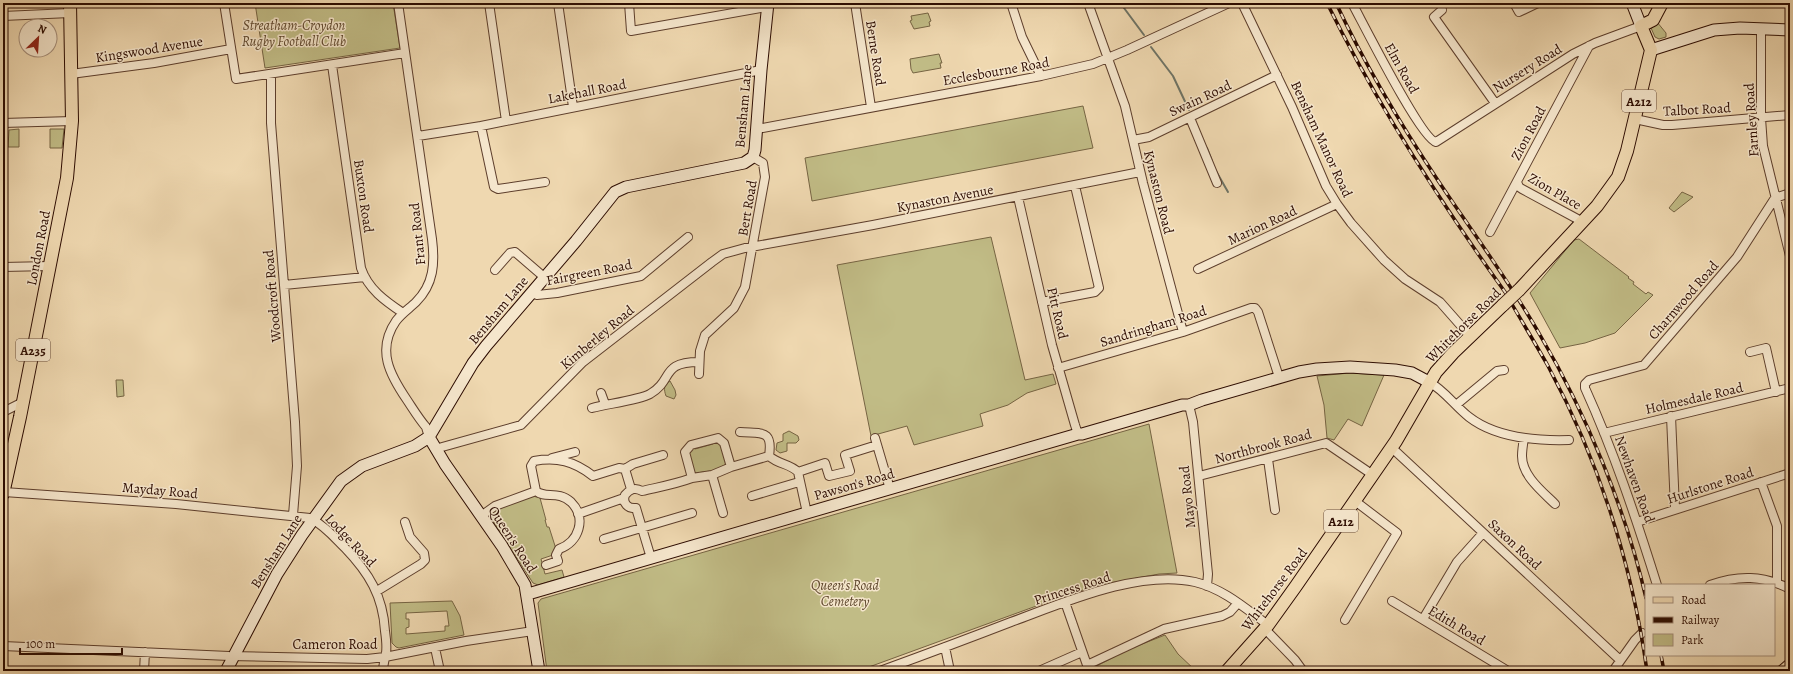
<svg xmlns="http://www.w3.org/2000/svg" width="1793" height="674" viewBox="0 0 1793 674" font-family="Alegreya,serif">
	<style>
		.green { fill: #c1bc86; stroke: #766443; fill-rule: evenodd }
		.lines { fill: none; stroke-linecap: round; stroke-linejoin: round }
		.stream { stroke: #6e7466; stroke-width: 2 }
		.street-casing { stroke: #5d3e2c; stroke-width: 10 }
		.secondary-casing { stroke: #2c0b00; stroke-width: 13 }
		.primary-casing { stroke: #2c0b00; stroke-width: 14 }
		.street { stroke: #f5e6cc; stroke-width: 8 }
		.secondary { stroke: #f5e6cc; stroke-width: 11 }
		.primary { stroke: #efd8b0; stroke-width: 12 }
		.rail-casing { stroke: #2c0b00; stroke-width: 3.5 }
		.rail { stroke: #f5e6cc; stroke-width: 2; stroke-dasharray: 6; stroke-linecap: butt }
		.primary-bridge-casing { stroke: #2c0b00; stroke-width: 14; stroke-linecap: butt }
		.primary-bridge { stroke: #efd8b0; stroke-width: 12 }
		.labels { text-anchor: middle; stroke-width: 3; stroke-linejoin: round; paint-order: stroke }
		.shield { fill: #f5e6cc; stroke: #684d3d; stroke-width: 1 }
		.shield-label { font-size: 13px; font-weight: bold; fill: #2c0b00 }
		.park-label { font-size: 14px; font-style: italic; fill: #60492f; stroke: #f5e6cc }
		.street-label { font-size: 14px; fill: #2c0b00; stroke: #f5e6cc }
	</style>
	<rect width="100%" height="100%" fill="#efd8b0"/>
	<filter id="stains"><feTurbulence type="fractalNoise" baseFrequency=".005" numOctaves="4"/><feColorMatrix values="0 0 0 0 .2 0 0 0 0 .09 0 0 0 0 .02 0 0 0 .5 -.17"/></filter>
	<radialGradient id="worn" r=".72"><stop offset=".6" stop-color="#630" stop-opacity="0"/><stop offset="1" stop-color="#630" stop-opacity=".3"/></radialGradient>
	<path class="green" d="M 255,3 L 393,3 L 400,48 L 265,68 Z
		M 928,13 L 931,21 L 929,22 L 930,26 L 914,29 L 910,21 L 912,20 L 911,16 Z
		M 1657,22 L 1666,33 L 1666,37 L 1659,39 L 1655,37 L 1651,28 Z
		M 939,54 L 942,63 L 940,63 L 941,68 L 913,73 L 911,69 L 910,59 Z
		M 1083,106 L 1093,148 L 812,201 L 805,158 Z
		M 19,129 L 19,147 L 8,147 L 9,130 Z
		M 50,129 L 64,129 L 62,148 L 50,148 Z
		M 1682,192 L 1693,197 L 1674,212 L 1669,208 Z
		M 991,237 L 1025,380 L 1053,374 L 1056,384 L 1027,393 L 1008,405 L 980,414 L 983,426 L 914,445 L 907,426 L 871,436 L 837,265 Z
		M 1579,239 L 1629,277 L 1628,278 L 1634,282 L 1633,284 L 1646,294 L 1648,292 L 1653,295 L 1615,333 L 1585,343 L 1560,348 L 1530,293 L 1574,240 Z
		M 1350,373 L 1384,375 L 1362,426 L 1348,419 L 1334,440 L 1327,438 L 1324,405 L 1317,376 Z
		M 116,380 L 123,380 L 124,396 L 117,397 Z
		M 670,381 L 675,390 L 676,395 L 674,399 L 666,396 C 664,390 663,385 670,381 Z
		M 1149,424 L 1177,573 L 1159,574 L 1099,585 L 1061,597 L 858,671 L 547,671 L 538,603 L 541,599 Z
		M 789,431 L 798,436 L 799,440 L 796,443 L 787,443 L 787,451 L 780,453 L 776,450 L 777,443 L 783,441 L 783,434 Z
		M 714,441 L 721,443 L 726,464 L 713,472 L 711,471 L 696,473 L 693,472 L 687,451 L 694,447 L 695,449 L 713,444 Z
		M 533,496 L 540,498 L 546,520 L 545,520 L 547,527 L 549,527 L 556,549 L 553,555 L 541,559 L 545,574 L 562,570 L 564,577 L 538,585 L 533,583 L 489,515 L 497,509 Z
		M 452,601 L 460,616 L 464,635 L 399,648 L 396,647 L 392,643 L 390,603 ZM 447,611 L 449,626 L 445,626 L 445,631 L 406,634 L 406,628 L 409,627 L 409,619 L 406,619 L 406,613 Z
		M 1165,635 L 1178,654 L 1196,671 L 1087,671 L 1127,650 Z"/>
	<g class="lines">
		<path class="stream" d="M 1123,3 L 1124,8 L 1144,35
			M 1151,47 L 1173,76 L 1189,110
			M 1207,148 L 1212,161
			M 1216,171 L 1228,192"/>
		<defs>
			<path id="street" d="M 224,3 L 236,79 L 405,53
				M 398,3 L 432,239 C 435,263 434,284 416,302 C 410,308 402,313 396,321 C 376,350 390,375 407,400 C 413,409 419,419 426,427 L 429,437
				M 489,3 L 506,121
				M 558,3 L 573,107
				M 629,3 L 631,31 L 767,7
				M 855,3 L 871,107
				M 1011,3 L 1022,37 L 1041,76
				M 1088,3 L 1125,106 L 1143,183 L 1183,332
				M 1242,3 L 1292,107 L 1326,186 L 1337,204 L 1351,223 L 1384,260 L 1405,279 L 1440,302 L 1470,336
				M 1352,3 C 1363,23 1421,139 1436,142 L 1573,54 L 1595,43 L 1641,26
				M 1514,3 L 1519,12 L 1538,3
				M 1442,10 L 1434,17 L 1495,103
				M 3,16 L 70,13
				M 1761,29 L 1761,118 L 1763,146 L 1790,256
				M 332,65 L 361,268 C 368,289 385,301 403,313
				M 71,74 L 154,63 L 231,49
				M 271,74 L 271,123 L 295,422 L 297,466 L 293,515
				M 1190,118 L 1217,183
				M 1635,119 L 1663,125 L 1672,125 L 1790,115
				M 3,123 L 72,121
				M 481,126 L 494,187 L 498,189 L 545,182
				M 757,129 L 1041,76 L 1093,64 L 1127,50 L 1229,3
				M 418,136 L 481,126 L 761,70
				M 1133,140 L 1149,137 L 1277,75
				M 1517,182 L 1519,187 L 1522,189 L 1583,222
				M 1018,197 L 1052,345 L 1075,425 L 1078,434
				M 1490,232 L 1589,46
				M 3,267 L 50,266
				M 1198,269 L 1337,204
				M 495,270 L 510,253 L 515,252 L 544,277
				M 284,285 L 365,277
				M 531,293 L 537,295 L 557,293 L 641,276 L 688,237
				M 1042,302 L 1095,292 L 1099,288 L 1075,186
				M 1750,352 L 1766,348 L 1776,392
				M 1058,368 L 1183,332 L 1251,308 L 1255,308 L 1258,312 L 1279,377
				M 699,374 L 700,351 L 705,335 L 734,308 L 745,287 L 765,177 L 763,163 L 753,157
				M 1429,382 C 1444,390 1455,406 1469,417 C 1496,438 1535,441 1569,440
				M 601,393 L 605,404
				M 1189,405 L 1193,422 L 1208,574 L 1207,586
				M 1456,405 L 1497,371 L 1504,370
				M 592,408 C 607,404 639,400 650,394 C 674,380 660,362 699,362
				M 3,412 L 19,404 L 23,403
				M 1671,416 L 1675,509
				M 740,432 C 762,434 773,429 769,456
				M 1604,433 L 1790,388
				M 875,438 L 890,489
				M 1524,438 C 1523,444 1522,450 1522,456 C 1522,476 1543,492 1555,504
				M 1392,448 L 1620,660
				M 435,449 L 521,425 L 583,362 L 712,262 L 723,254 L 745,248 L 873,225 L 1140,172
				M 552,458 L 575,452
				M 1268,459 L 1275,510
				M 731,467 L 724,443 L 718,438 L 691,445 L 685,452 L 692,478 L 712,475 L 731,467 L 769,456 C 779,465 789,463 798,472 L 807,513
				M 625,469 L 631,489
				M 798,472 L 825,463 L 829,476 L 850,471 L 845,455 L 877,445
				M 712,475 L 723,513
				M 1199,476 L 1326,443 L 1373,475
				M 1761,482 L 1777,526 L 1777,583
				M 536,491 L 531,466 L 534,461 C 557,457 574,461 593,476 L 619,468 L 625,469 L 633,464 L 663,455
				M 536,491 C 545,499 558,490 571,502 C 587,518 579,542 559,549 L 556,555 L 558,561 L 546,565
				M 4,492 L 176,504 L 310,518 C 324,525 334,537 345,548 C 369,573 383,596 385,631 C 386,638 387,646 386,653 C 385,659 383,665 383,671
				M 752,496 L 799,482
				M 578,514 L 624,498
				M 481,516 L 495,506 L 536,491
				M 1637,522 L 1790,473
				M 604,539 L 692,513
				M 651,558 L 636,508 C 628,509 622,503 625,495 C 630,489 635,487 642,491 C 659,487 676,484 692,478
				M 1657,585 C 1636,518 1614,452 1585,388 L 1585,384 L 1589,380 L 1644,365 L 1737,257 L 1775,198 L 1790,193
				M 1710,585 C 1738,575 1763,575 1790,589
				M 377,591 L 421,564 L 425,560 L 424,553 L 410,537 L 405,522
				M 1392,601 L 1508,671
				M 1065,602 L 1087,665 L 1164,629 L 1222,616 L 1230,612 L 1238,603
				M 1423,619 L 1457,562 L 1483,533
				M 1345,620 L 1397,533 L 1355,501
				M 1265,629 L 1295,660 L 1303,671
				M 3,646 L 229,656 L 367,659 L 385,657 L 466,641 L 533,631
				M 945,647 L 950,671
				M 435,648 L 440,671
				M 144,671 L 145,652
				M 880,671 C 924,655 967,639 1011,622 C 1063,603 1139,569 1195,582 C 1224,589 1246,609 1268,625
				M 1039,671 L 1082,652
				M 1613,671 L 1635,640 L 1642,633"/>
			<path id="secondary" d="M 1632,3 L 1641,26
				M 1651,50 L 1714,30 L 1740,28 L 1790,30
				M 429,437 L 445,464 L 502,546 L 525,585 L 539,671
				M 528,594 L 1078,434 L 1082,434 L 1182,405 L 1189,405 L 1202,400 L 1299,372 L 1317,369 L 1350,367 L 1395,370 L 1412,373 L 1429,382
				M 226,671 L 277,574 L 302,535 L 341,481 L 362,466 L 415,446 L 429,437 L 473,363 L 486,346 L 576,241 L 615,192 L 626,187 L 744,163 L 753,157 L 755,150 L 761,70 L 768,3"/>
			<path id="primary" d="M 1519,290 L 1597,206 L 1618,177 L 1627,151 L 1651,50 L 1641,26 L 1653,20 L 1662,3
				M 3,494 L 20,417 L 67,178 L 72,121 L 70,3
				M 1227,671 L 1268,625 L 1296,586 L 1396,441 L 1436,372 L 1453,353 L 1503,305
				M 1783,671 L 1790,665"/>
		</defs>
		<use href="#street" class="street-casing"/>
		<use href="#secondary" class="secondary-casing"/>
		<use href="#primary" class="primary-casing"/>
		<use href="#street" class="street"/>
		<use href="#secondary" class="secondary"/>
		<use href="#primary" class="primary"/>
		<defs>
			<path id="rail" d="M 1327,3 C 1377,105 1439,200 1505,292 C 1519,317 1534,341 1548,366 C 1599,461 1632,565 1647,671
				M 1336,3 C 1365,65 1401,125 1439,182 C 1473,233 1510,282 1540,335 C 1586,413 1626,510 1646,598
				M 1661,655 L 1664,671"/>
		</defs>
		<use href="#rail" class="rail-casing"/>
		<use href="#rail" class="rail"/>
		<defs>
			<path id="primary-bridge" d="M 1503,305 L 1519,290"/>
		</defs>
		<use href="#primary-bridge" class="primary-bridge-casing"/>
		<use href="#primary-bridge" class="primary-bridge"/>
	</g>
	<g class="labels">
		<g class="shield">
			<rect x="1622" y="90" width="34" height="22" rx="3"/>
			<rect x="16" y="339" width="34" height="22" rx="3"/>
			<rect x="1324" y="510" width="34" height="22" rx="3"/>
		</g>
		<g class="shield-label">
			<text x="1639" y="106">A212</text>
			<text x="33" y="355">A235</text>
			<text x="1341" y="526">A212</text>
		</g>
		<g class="park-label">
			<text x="294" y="30">Streatham-Croydon<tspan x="294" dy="16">Rugby Football Club</tspan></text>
			<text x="845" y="590">Queen's Road<tspan x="845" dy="16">Cemetery</tspan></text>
		</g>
		<g class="street-label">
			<text transform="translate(149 49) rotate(-9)" y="5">Kingswood Avenue</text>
			<text transform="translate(876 53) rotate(81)" y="5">Berne Road</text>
			<text transform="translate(1402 68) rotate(61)" y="5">Elm Road</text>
			<text transform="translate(1527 68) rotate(-32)" y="5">Nursery Road</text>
			<text transform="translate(996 71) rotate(-10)" y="5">Ecclesbourne Road</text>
			<text transform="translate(587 91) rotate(-11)" y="5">Lakehall Road</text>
			<text transform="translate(1200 98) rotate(-25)" y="5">Swain Road</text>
			<text transform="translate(743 106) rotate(-85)" y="5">Bensham Lane</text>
			<text transform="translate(1697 109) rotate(-3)" y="5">Talbot Road</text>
			<text transform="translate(1751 120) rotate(-94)" y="5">Farnley Road</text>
			<text transform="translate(1528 133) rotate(-62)" y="5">Zion Road</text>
			<text transform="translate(1322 139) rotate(65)" y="5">Bensham Manor Road</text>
			<text transform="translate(1555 191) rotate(30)" y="5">Zion Place</text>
			<text transform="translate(1159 192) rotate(76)" y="5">Kynaston Road</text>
			<text transform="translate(364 196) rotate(82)" y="5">Buxton Road</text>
			<text transform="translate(945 198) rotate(-11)" y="5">Kynaston Avenue</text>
			<text transform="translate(747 208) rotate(-80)" y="5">Bert Road</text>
			<text transform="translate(1262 225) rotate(-25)" y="5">Marion Road</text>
			<text transform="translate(417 234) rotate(-96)" y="5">Frant Road</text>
			<text transform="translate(38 248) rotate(-79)" y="5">London Road</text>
			<text transform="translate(589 272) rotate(-11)" y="5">Fairgreen Road</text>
			<text transform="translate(272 296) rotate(-95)" y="5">Woodcroft Road</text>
			<text transform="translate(1683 300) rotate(-49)" y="5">Charnwood Road</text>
			<text transform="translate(498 310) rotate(-50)" y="5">Bensham Lane</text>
			<text transform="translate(1058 313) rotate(77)" y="5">Pitt Road</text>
			<text transform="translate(1463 325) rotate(-45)" y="5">Whitehorse Road</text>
			<text transform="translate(1153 326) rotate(-17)" y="5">Sandringham Road</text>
			<text transform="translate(597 337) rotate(-40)" y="5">Kimberley Road</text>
			<text transform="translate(1694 398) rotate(-13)" y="5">Holmesdale Road</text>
			<text transform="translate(1263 446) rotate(-15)" y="5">Northbrook Road</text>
			<text transform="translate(1635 479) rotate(70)" y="5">Newhaven Road</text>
			<text transform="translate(854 484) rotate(-16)" y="5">Pawson's Road</text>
			<text transform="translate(1710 485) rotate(-18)" y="5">Hurlstone Road</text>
			<text transform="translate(160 490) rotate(5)" y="5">Mayday Road</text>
			<text transform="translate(1187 497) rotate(-96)" y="5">Mayo Road</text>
			<text transform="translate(513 539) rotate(57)" y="5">Queen's Road</text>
			<text transform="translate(351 540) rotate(47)" y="5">Lodge Road</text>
			<text transform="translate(1515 544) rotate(43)" y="5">Saxon Road</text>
			<text transform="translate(276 551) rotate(-58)" y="5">Bensham Lane</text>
			<text transform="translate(1072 588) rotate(-18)" y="5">Princess Road</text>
			<text transform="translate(1274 589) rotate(-53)" y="5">Whitehorse Road</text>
			<text transform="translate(1457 625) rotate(31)" y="5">Edith Road</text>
			<text x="335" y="649">Cameron Road</text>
		</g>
	</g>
	<rect width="1793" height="674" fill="none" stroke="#efd8b0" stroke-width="16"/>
	<rect x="4" y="4" width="1785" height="666" fill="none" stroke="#2c0b00" stroke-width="2"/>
	<rect x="8" y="8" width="1777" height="658" fill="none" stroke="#2c0b00"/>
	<rect x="1645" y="584" width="130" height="72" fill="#f5e6cc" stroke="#a58e7a"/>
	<rect x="1653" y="597" width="20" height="6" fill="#efd8b0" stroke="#a58e7a"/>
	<text x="1681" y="604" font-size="12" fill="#2c0b00">Road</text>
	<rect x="1653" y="617" width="20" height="6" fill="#2c0b00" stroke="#a58e7a"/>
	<text x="1681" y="624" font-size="12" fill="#2c0b00">Railway</text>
	<rect x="1653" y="634" width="20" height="12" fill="#c1bc86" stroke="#a58e7a"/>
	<text x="1681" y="644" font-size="12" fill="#2c0b00">Park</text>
	<g transform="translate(38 38) rotate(25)"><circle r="19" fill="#f5e6cc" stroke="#a58e7a"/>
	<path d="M0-3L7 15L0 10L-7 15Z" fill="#8f2418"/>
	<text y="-6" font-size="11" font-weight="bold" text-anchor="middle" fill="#2c0b00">N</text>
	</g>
	<path d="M20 648v6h102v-6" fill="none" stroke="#2c0b00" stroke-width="2"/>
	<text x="26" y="648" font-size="12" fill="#2c0b00" stroke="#f5e6cc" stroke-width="3" paint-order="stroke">100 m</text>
	<rect width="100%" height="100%" filter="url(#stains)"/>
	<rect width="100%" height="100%" fill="url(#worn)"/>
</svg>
